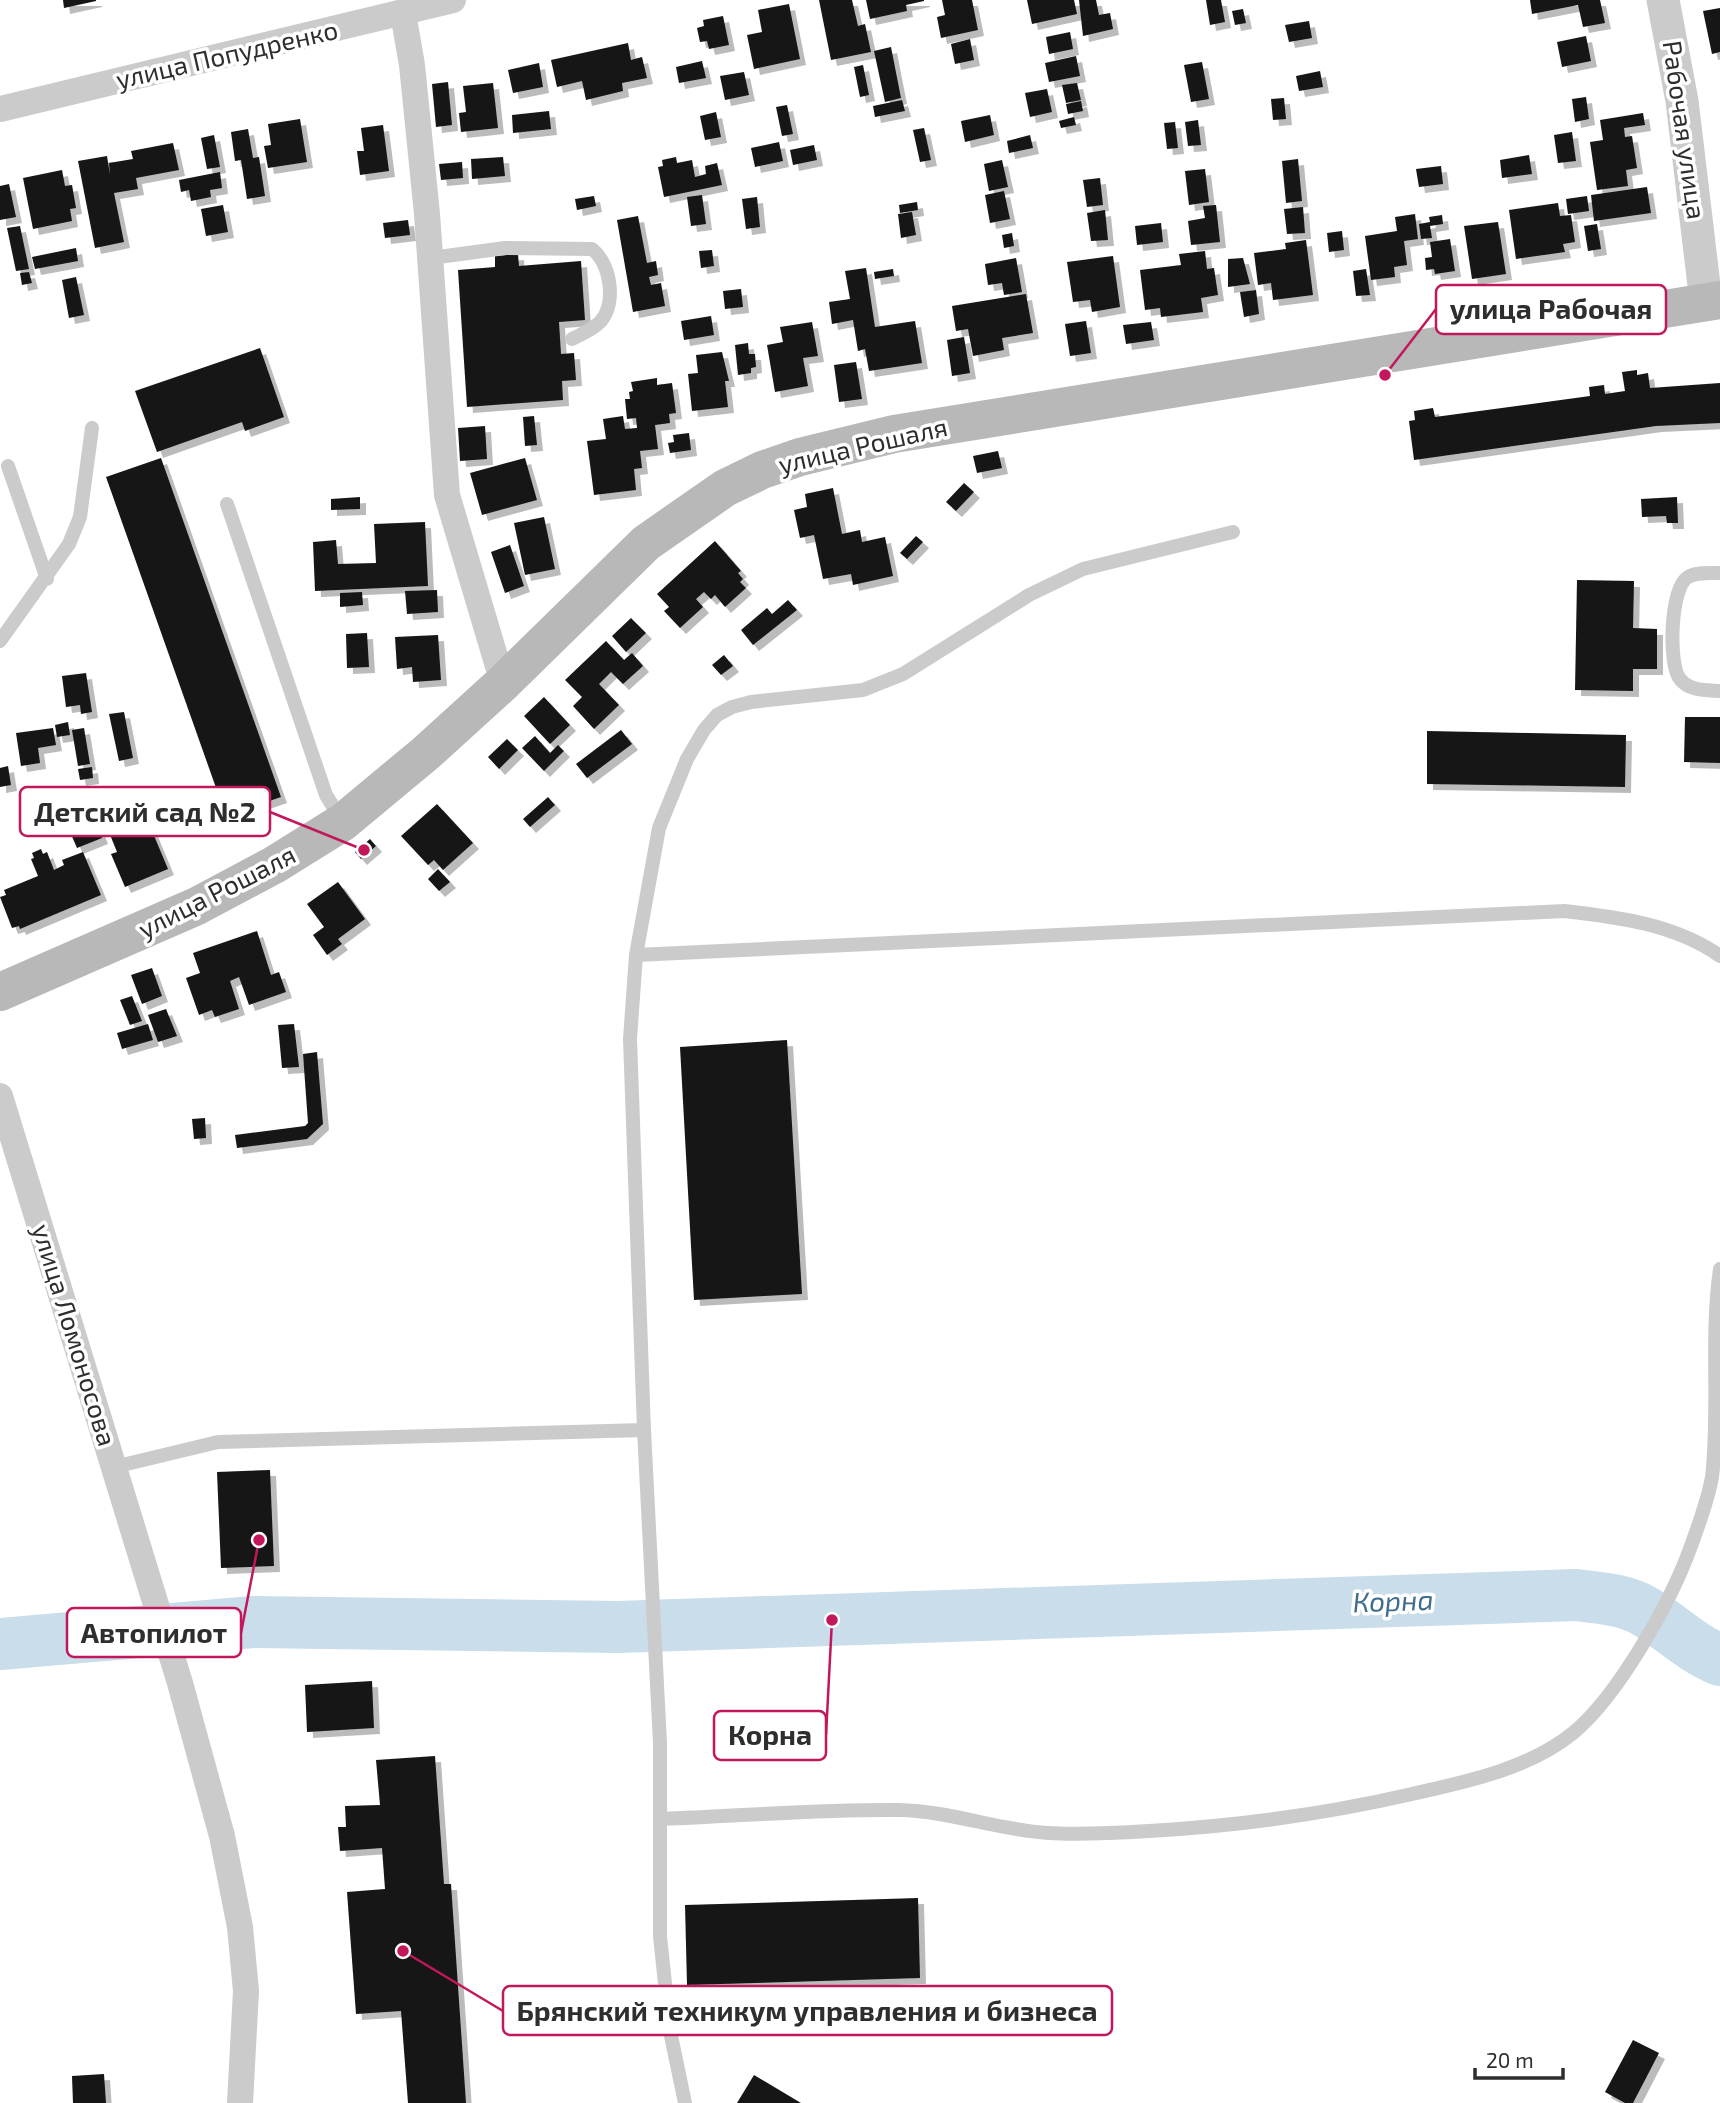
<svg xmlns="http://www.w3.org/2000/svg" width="1720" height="2103" viewBox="0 0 1720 2103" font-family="'Exo 2',sans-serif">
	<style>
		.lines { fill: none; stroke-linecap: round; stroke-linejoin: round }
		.river { stroke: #c9ddea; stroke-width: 52 }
		.building { fill: #151515; filter: url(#shadow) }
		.service { stroke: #cbcbcb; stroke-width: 14 }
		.minor { stroke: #cbcbcb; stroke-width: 26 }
		.tertiary { stroke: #cbcbcb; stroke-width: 33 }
		.secondary { stroke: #b8b8b8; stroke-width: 38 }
		.labels { text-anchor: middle; stroke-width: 7; stroke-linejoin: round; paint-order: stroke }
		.street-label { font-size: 26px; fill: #2e2e2e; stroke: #fff }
		.water-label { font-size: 28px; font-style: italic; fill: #3f6e8d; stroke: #fff }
		.leader { fill: none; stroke: #c2185b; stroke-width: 2.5 }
		.callout-dot { fill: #c2185b; stroke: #fff; stroke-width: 2.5 }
		.callout { fill: #fff; stroke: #c2185b; stroke-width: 2.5 }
		.callout-label { font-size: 28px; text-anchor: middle; font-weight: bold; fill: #2e2e2e }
	</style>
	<defs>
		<filter id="shadow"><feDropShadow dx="6" dy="6" stdDeviation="0" flood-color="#0004"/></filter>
	</defs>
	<rect width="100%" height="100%" fill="#fff"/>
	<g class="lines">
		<path class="river" d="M 0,1644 L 253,1622 L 618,1627 L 1576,1595 C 1599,1598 1625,1599 1646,1612 C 1671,1627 1691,1648 1720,1660"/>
	</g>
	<path class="building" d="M 63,0 L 96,0 L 96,1 L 64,8 Z
		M 819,0 L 852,0 L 858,26 L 865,24 L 871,52 L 831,60 Z
		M 866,0 L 924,0 L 924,1 L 906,5 L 907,11 L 870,19 Z
		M 942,0 L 972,0 L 978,30 L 941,38 L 937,17 L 945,15 Z
		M 1027,0 L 1074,0 L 1077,14 L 1032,24 Z
		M 1079,0 L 1096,0 L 1099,15 L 1110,13 L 1113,29 L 1083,36 Z
		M 1206,0 L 1221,0 L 1225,22 L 1210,25 Z
		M 1530,0 L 1600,0 L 1605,23 L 1583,27 L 1578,5 L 1532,14 Z
		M 789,4 L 800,59 L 754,69 L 747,35 L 762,32 L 758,10 Z
		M 1720,8 L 1720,52 L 1712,54 L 1703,11 Z
		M 1243,9 L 1246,23 L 1235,25 L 1232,11 Z
		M 723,16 L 729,45 L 709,49 L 707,41 L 700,42 L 697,28 L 704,26 L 703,20 Z
		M 1309,21 L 1312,38 L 1289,42 L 1285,25 Z
		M 1070,32 L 1073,49 L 1049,54 L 1046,37 Z
		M 1586,36 L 1591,61 L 1562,67 L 1557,42 Z
		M 970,39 L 974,60 L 955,64 L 951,44 Z
		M 628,43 L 631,60 L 642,57 L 647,78 L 622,83 L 623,91 L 586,100 L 582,81 L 557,87 L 551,60 Z
		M 891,47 L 901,98 L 885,102 L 874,51 Z
		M 1076,56 L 1080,76 L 1049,82 L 1045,63 Z
		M 702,61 L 706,78 L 679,83 L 676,67 Z
		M 1202,62 L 1209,99 L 1191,102 L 1184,65 Z
		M 539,63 L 543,87 L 513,93 L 508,70 Z
		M 863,65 L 869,95 L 860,97 L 854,67 Z
		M 1320,71 L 1323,87 L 1299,91 L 1296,76 Z
		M 744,72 L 749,95 L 725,100 L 720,76 Z
		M 448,82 L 452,125 L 436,127 L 432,84 Z
		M 493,83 L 498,128 L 461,132 L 459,113 L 466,112 L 463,86 Z
		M 1077,83 L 1081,100 L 1066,103 L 1062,85 Z
		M 1047,89 L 1052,112 L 1030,117 L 1025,93 Z
		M 1586,97 L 1589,119 L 1575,122 L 1572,99 Z
		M 1284,98 L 1286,119 L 1273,120 L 1271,99 Z
		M 902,100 L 905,111 L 875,117 L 873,106 Z
		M 1081,101 L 1083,111 L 1068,114 L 1066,104 Z
		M 787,105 L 793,134 L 782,136 L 776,107 Z
		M 549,111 L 551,129 L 513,133 L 512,115 Z
		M 716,112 L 721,137 L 705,140 L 700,116 Z
		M 1643,113 L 1645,125 L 1624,128 L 1625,137 L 1632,136 L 1637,168 L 1626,170 L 1628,186 L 1597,190 L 1590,142 L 1603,140 L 1600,120 Z
		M 990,115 L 994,135 L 965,142 L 961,121 Z
		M 1074,117 L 1076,125 L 1061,128 L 1059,121 Z
		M 300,119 L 307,162 L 268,168 L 264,146 L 271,145 L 268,124 Z
		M 1198,120 L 1201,145 L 1188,146 L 1185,122 Z
		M 1175,122 L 1178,148 L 1167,149 L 1164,123 Z
		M 383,125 L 389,171 L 360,175 L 357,151 L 364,151 L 361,128 Z
		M 924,128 L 931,160 L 920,162 L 913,130 Z
		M 248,129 L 253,158 L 259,157 L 265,196 L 247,199 L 241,160 L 235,161 L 231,132 Z
		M 1572,132 L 1576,161 L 1558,163 L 1554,135 Z
		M 214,135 L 220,167 L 207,169 L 201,138 Z
		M 1030,135 L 1033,148 L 1009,153 L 1007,141 Z
		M 779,142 L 783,161 L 755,167 L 751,148 Z
		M 173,143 L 179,170 L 136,178 L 138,189 L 114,193 L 124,242 L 95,248 L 78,161 L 107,156 L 110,175 L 109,163 L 133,159 L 131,151 Z
		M 814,145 L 817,160 L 793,165 L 790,150 Z
		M 1529,155 L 1532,174 L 1502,178 L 1500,160 Z
		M 503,157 L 505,176 L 472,179 L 471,159 Z
		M 676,157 L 677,163 L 692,160 L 695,177 L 706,174 L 705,166 L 717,163 L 722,185 L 664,197 L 658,167 L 663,166 L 662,160 Z
		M 1298,159 L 1302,201 L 1286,203 L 1282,161 Z
		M 1002,160 L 1008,187 L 989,191 L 984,164 Z
		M 462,162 L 463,178 L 441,180 L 439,164 Z
		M 1441,166 L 1443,184 L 1419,187 L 1416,169 Z
		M 1205,169 L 1209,202 L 1189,205 L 1185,171 Z
		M 62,170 L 65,186 L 72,185 L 76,208 L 70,209 L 72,221 L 33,229 L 23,178 Z
		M 220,172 L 222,188 L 210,190 L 211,197 L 191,201 L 189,190 L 181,192 L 179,180 Z
		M 1100,178 L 1103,205 L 1087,207 L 1083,180 Z
		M 9,184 L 16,217 L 0,220 L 0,186 Z
		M 1647,187 L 1651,213 L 1594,221 L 1591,195 Z
		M 1004,191 L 1010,219 L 990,223 L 985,195 Z
		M 702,195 L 706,224 L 691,226 L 687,197 Z
		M 594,196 L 596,206 L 577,210 L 575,199 Z
		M 1587,196 L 1589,211 L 1568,214 L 1566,199 Z
		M 757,197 L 760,227 L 746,229 L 742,199 Z
		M 917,202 L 918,210 L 900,213 L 899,205 Z
		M 1558,203 L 1560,216 L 1571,215 L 1575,242 L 1563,244 L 1565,252 L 1516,259 L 1509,210 Z
		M 223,205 L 228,232 L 206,236 L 201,209 Z
		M 1216,205 L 1220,242 L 1191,245 L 1188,221 L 1205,218 L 1203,206 Z
		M 1303,207 L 1305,233 L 1287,234 L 1284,209 Z
		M 1105,210 L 1108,240 L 1091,241 L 1087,213 Z
		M 912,212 L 916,235 L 901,238 L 898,214 Z
		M 1415,214 L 1418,239 L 1404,241 L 1407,265 L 1394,267 L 1395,277 L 1371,280 L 1365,236 L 1397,231 L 1395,217 Z
		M 1442,215 L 1443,224 L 1430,226 L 1432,238 L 1421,239 L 1419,224 L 1430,222 L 1429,217 Z
		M 638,216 L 647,263 L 656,261 L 658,275 L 649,277 L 651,285 L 661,283 L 665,306 L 633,312 L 617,220 Z
		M 408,220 L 410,235 L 385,238 L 383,223 Z
		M 1498,222 L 1506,274 L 1472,279 L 1464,226 Z
		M 1161,223 L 1163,242 L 1137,245 L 1135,226 Z
		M 1597,224 L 1601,249 L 1588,251 L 1584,226 Z
		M 20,226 L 29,269 L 16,271 L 7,228 Z
		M 1342,231 L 1344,250 L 1329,252 L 1327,233 Z
		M 1012,233 L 1014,246 L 1004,248 L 1002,235 Z
		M 1450,239 L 1455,271 L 1435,274 L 1434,269 L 1426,270 L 1425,258 L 1432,257 L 1430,242 Z
		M 1306,240 L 1313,295 L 1273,300 L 1271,283 L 1258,285 L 1254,253 L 1286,249 L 1285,243 Z
		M 76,248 L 78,261 L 35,269 L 32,257 Z
		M 712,250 L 714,266 L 701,268 L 699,251 Z
		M 1205,251 L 1207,269 L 1214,268 L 1218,295 L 1201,298 L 1203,312 L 1161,317 L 1160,308 L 1145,310 L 1140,270 L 1181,265 L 1179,254 Z
		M 518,254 L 519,266 L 581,261 L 585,320 L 559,322 L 561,354 L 574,353 L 576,380 L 562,381 L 563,400 L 467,407 L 458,270 L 495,267 L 495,256 Z
		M 1113,256 L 1120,307 L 1092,312 L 1090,300 L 1073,302 L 1067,262 Z
		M 1016,258 L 1022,292 L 1004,295 L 1002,283 L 988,285 L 985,264 Z
		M 1243,258 L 1250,284 L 1228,287 L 1228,259 Z
		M 866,268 L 875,327 L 915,321 L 922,363 L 869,371 L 865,349 L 858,351 L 853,320 L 832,324 L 829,302 L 850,299 L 845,271 Z
		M 893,269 L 894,276 L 875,279 L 874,272 Z
		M 1366,269 L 1370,295 L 1356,296 L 1353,271 Z
		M 29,272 L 32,283 L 22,285 L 20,273 Z
		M 76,277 L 84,315 L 69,318 L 62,280 Z
		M 741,289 L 743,307 L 725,309 L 723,291 Z
		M 1256,290 L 1259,314 L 1244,317 L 1240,292 Z
		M 1026,294 L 1033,333 L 1002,338 L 1004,350 L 973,356 L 968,329 L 956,331 L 952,306 Z
		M 711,316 L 714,335 L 684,340 L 681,321 Z
		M 1086,321 L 1091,353 L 1070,356 L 1065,324 Z
		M 812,322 L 818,356 L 803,358 L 808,386 L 775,392 L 767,345 L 783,342 L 780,327 Z
		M 1151,322 L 1154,340 L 1126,344 L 1123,325 Z
		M 964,337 L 970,373 L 952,376 L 947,340 Z
		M 748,343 L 749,354 L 755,354 L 756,367 L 751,368 L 751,373 L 738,375 L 735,345 Z
		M 260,348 L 284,417 L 245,431 L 242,422 L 157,452 L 135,391 Z
		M 722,352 L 729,381 L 725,381 L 728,407 L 692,411 L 688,374 L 698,373 L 696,355 Z
		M 856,362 L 862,399 L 839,402 L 834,365 Z
		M 1637,370 L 1637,375 L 1648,373 L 1650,388 L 1720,383 L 1720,423 L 1656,426 L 1414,460 L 1409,421 L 1415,420 L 1414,411 L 1433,408 L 1435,417 L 1590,396 L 1589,387 L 1604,385 L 1605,394 L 1625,391 L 1622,372 Z
		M 657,378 L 657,385 L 672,383 L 676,413 L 669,414 L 670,423 L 655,425 L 658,449 L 640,451 L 642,468 L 634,469 L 636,490 L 594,495 L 587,441 L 606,439 L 603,419 L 623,416 L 625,429 L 637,428 L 636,418 L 627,419 L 625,399 L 630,399 L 629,392 L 633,391 L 631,382 Z
		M 534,416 L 537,445 L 525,446 L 523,417 Z
		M 485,426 L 487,459 L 460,461 L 458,428 Z
		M 689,433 L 691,450 L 670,453 L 668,443 L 674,442 L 673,435 Z
		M 998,451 L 1002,468 L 977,473 L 973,456 Z
		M 161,458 L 281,797 L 226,816 L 106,477 Z
		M 525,458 L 537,500 L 482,515 L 470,473 Z
		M 964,483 L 974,492 L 956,511 L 946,502 Z
		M 833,488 L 842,534 L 860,530 L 862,542 L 885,537 L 893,576 L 853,585 L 851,574 L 823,579 L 814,535 L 800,538 L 794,510 L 807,507 L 805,494 Z
		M 360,497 L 360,509 L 331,510 L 331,499 Z
		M 1677,497 L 1678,523 L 1667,523 L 1666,516 L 1642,517 L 1641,499 Z
		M 544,517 L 555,569 L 525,575 L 514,523 Z
		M 425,522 L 428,586 L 315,591 L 313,542 L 336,540 L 338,564 L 376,563 L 374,524 Z
		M 916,536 L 923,542 L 907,559 L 900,553 Z
		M 715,541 L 741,571 L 738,573 L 743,579 L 740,582 L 746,588 L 725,607 L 715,595 L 711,599 L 704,592 L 696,599 L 703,607 L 680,628 L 664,611 L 669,607 L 657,594 Z
		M 510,545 L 524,586 L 505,593 L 491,552 Z
		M 1577,580 L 1634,581 L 1633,628 L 1657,629 L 1657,669 L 1633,669 L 1633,691 L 1575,690 Z
		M 437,590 L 438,612 L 407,614 L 405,591 Z
		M 362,592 L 363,605 L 340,607 L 340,593 Z
		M 788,600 L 797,610 L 753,645 L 741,630 L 767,608 L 772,614 Z
		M 631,618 L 646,633 L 626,652 L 612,636 Z
		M 367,633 L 369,667 L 347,668 L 346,634 Z
		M 438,635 L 441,680 L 413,682 L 412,667 L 397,669 L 395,637 Z
		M 606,641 L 624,660 L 632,653 L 643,666 L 623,684 L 611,672 L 599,684 L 619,705 L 594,729 L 573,706 L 582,697 L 565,680 Z
		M 724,655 L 733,666 L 721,675 L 712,665 Z
		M 86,673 L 92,712 L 81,714 L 80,705 L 66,707 L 62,676 Z
		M 544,697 L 570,725 L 550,744 L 524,716 Z
		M 124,712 L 133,758 L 119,761 L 109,714 Z
		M 1685,717 L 1720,717 L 1720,763 L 1684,762 Z
		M 68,722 L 70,735 L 57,737 L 55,725 Z
		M 53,728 L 56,745 L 38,748 L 40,763 L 21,766 L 16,733 Z
		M 84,728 L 90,764 L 78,766 L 72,730 Z
		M 621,730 L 632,744 L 587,778 L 576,764 Z
		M 1427,731 L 1626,735 L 1625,787 L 1427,784 Z
		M 535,736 L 550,753 L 558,745 L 564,751 L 544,771 L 522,748 Z
		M 507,739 L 518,750 L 499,769 L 488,757 Z
		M 8,766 L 11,785 L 0,787 L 0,768 Z
		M 92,767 L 93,778 L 80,780 L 78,769 Z
		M 78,795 L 81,803 L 93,798 L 99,813 L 93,816 L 102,838 L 77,848 L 58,804 Z
		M 124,795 L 126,800 L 137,795 L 168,869 L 125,887 L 111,854 L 117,852 L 102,815 L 114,810 L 112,806 L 119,803 L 117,798 Z
		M 548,797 L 555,805 L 530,827 L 523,819 Z
		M 437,804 L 473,843 L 443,870 L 434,860 L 428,865 L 401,836 Z
		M 370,839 L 376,846 L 361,859 L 355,852 Z
		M 41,849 L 43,854 L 47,852 L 54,870 L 64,865 L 62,860 L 83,852 L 101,895 L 20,929 L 19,926 L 12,928 L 0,897 L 6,895 L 4,890 L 38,876 L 31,859 L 34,858 L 32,853 Z
		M 438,869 L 450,882 L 439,891 L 428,879 Z
		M 338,882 L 365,919 L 338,939 L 342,944 L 327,955 L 313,935 L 324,927 L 307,904 Z
		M 257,931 L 271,975 L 279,972 L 286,992 L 249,1005 L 239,977 L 230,981 L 239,1009 L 215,1017 L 212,1010 L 199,1015 L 186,978 L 200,973 L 193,953 Z
		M 152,968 L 162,996 L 142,1004 L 131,975 Z
		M 132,996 L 142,1021 L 130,1025 L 120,1000 Z
		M 166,1009 L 177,1036 L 158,1042 L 148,1015 Z
		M 148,1024 L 153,1040 L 122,1049 L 117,1033 Z
		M 294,1024 L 299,1067 L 282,1068 L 278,1025 Z
		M 787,1040 L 802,1294 L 694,1300 L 680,1047 Z
		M 317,1052 L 323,1124 L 307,1139 L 237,1148 L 235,1135 L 305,1126 L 308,1123 L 303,1054 Z
		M 205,1118 L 206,1138 L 194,1139 L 192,1119 Z
		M 270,1470 L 274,1566 L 221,1568 L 217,1472 Z
		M 372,1681 L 374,1728 L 307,1732 L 305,1685 Z
		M 435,1756 L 444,1884 L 451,1884 L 466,2103 L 408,2103 L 401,2011 L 356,2014 L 347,1892 L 385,1889 L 382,1848 L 340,1851 L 338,1827 L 346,1827 L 345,1806 L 380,1805 L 376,1760 Z
		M 918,1898 L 920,1978 L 687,1985 L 685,1905 Z
		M 1633,2040 L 1659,2053 L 1633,2103 L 1625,2103 L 1605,2092 Z
		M 104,2074 L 106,2103 L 73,2103 L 72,2076 Z
		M 754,2075 L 801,2103 L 737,2103 Z"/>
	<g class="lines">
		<path class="service" d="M 431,258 L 505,248 L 592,249 C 610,263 617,302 601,321 C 594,329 582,334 572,339
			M 8,466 L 47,579
			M 227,504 L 326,795 L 342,821
			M 1720,573 C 1710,573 1697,572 1688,577 C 1670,587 1668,665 1680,679 C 1689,691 1706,690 1720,691
			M 0,641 L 69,544 L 80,517 L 92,428
			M 636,955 L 1564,911 C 1617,917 1675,924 1720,956
			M 114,1467 L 218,1442 L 644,1430
			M 662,1819 C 741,1816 821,1809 899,1810 C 950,1811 998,1830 1048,1833 C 1082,1835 1116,1833 1149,1831 C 1238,1826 1325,1814 1412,1794 C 1465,1782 1529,1769 1573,1733 C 1618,1696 1671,1602 1691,1546 C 1699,1524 1708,1500 1712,1477 C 1720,1409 1710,1338 1720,1269
			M 685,2103 L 670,2031 L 660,1936 L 660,1743 L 644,1430 L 630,1039 L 636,955 L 659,828 L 687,759 L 704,730 L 717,715 L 732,707 L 751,702 L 863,690 L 903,674 L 1029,595 L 1083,569 L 1233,532"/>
		<path class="minor" d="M 403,13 L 412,65 L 427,214 L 447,495 L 503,683
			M 0,109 L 453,0
			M 0,1096 L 180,1683 L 222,1836 L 240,1927 L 246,1991 L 240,2103"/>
		<path class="tertiary" d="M 1663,0 L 1682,101 L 1706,302"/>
		<path class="secondary" d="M 0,992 L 197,906 L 274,865 L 343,822 L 426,753 L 503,683 L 646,543 L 725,488 L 762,470 L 800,457 L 894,434 L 1720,300"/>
	</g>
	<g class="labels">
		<g class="street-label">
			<text transform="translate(227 55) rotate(-13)" y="9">улица Попудренко</text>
			<text transform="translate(1684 130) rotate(82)" y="9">Рабочая улица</text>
			<text transform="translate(863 446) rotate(-13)" y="9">улица Рошаля</text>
			<text transform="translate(217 892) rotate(-27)" y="9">улица Рошаля</text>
			<text transform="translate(74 1335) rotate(73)" y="9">улица Ломоносова</text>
		</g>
		<g class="water-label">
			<text transform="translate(1393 1601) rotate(-2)" y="10">Корна</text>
		</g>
	</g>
	<path class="leader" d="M1385 375L1436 309M364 850L270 812M259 1540L241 1633M832 1620L826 1735M403 1951L503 2011"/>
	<g class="callout-dot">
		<circle cx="1385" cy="375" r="7"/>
		<circle cx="364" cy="850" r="7"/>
		<circle cx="259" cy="1540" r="7"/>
		<circle cx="832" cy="1620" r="7"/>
		<circle cx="403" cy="1951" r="7"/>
	</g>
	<g class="callout">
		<rect x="1436" y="285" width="230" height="49" rx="7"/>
		<rect x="20" y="787" width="250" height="49" rx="7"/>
		<rect x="67" y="1608" width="174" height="49" rx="7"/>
		<rect x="714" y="1711" width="112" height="49" rx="7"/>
		<rect x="503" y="1986" width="609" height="49" rx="7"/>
	</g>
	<g class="callout-label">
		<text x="1551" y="319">улица Рабочая</text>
		<text x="145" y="822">Детский сад №2</text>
		<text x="154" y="1643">Автопилот</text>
		<text x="770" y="1745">Корна</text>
		<text x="807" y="2021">Брянский техникум управления и бизнеса</text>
	</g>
	<path d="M1475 2068v10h88v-10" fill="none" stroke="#2e2e2e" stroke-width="3.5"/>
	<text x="1486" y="2068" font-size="21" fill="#2e2e2e" stroke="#ffffff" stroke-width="5" paint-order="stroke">20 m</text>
</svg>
